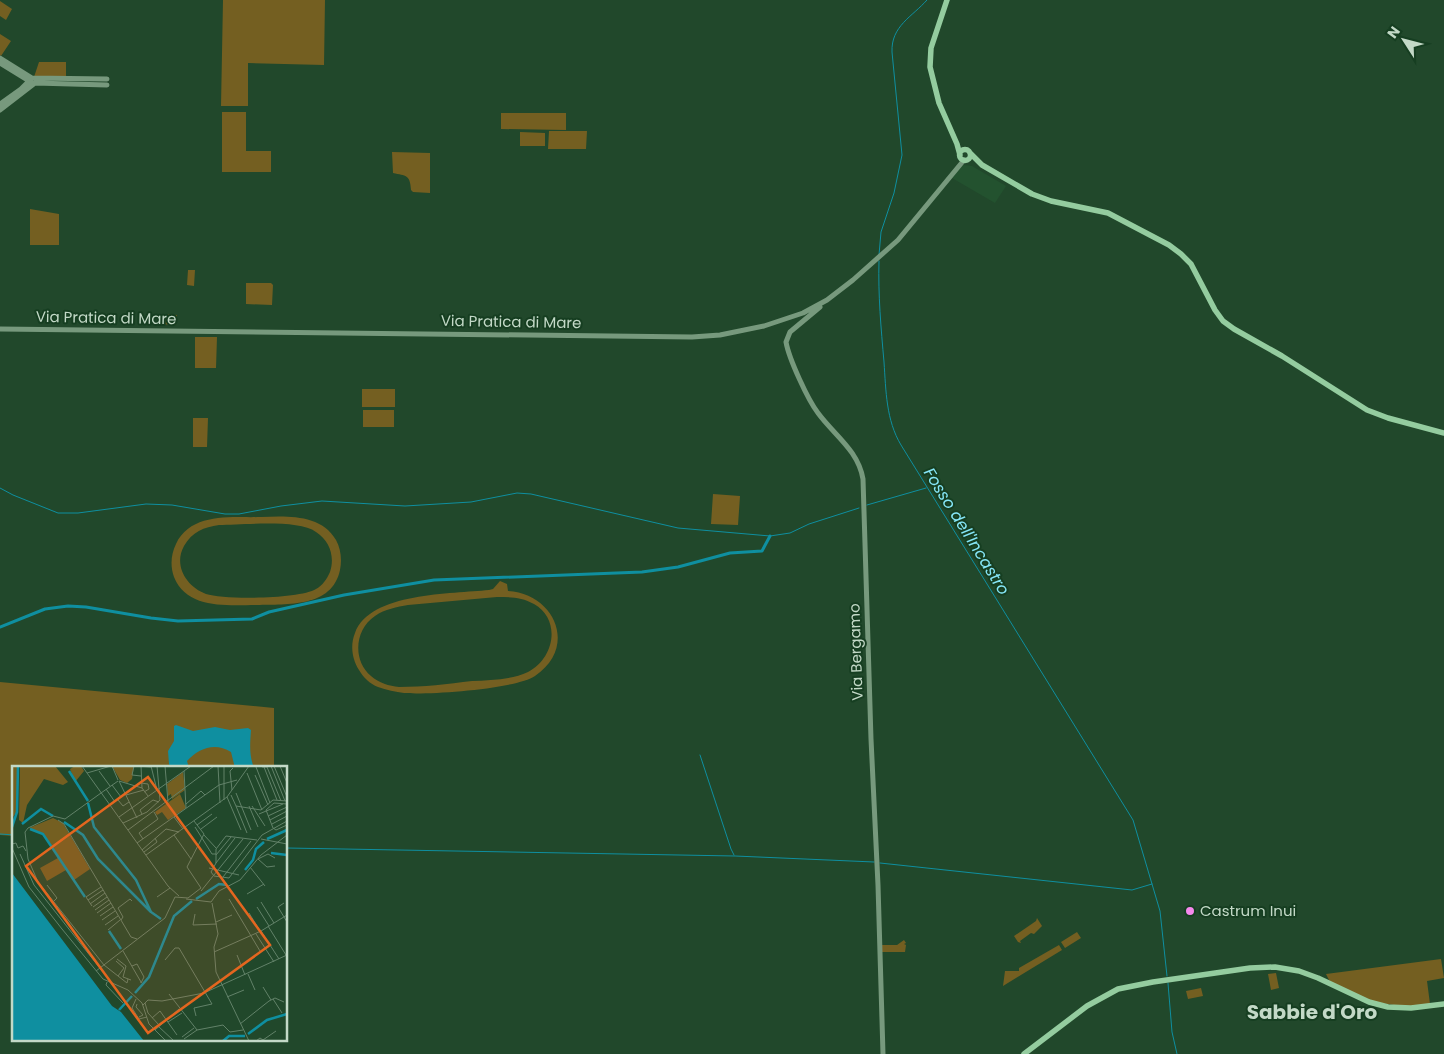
<svg xmlns="http://www.w3.org/2000/svg" width="1444" height="1054" viewBox="0 0 1444 1054" font-family="Poppins,sans-serif">
	<style>
		.built { fill: #23522f }
		.green { fill: #745f21; fill-rule: evenodd }
		.water { fill: #0f8fa0 }
		.lines { fill: none; stroke-linecap: round; stroke-linejoin: round }
		.stream { stroke: #0f8fa0; stroke-width: 1 }
		.canal { stroke: #0f8fa0; stroke-width: 3 }
		.tertiary { stroke: #77997d; stroke-width: 5 }
		.secondary { stroke: #94cc9f; stroke-width: 5.5 }
		.poi-dot { fill: #f689ed; stroke: #163e21; stroke-width: 2 }
		.labels { text-anchor: middle; stroke-width: 4; stroke-linejoin: round; paint-order: stroke }
		.street-label { font-size: 15px; fill: #c3d9c7; stroke: #163e21 }
		.poi-label { font-size: 15px; fill: #c3d9c7; stroke: #163e21; text-anchor: start }
		.water-label { font-size: 16px; font-style: italic; fill: #86e6f7; stroke: #163e21 }
		.district-label { font-size: 20px; font-weight: bold; fill: #c3d9c7; stroke: #163e21 }
		.inset-river { fill: none; stroke: #0f8fa0; stroke-width: 2.5 }
		.inset-road { fill: none; stroke: #628269; stroke-width: 1 }
		.view { fill: #e4661f; fill-opacity: 0.15; stroke: #e4661f; stroke-width: 2.5 }
		.inset-edge { fill: none; stroke: #c3d9c7; stroke-width: 2.5 }
	</style>
	<rect width="100%" height="100%" fill="#21482b"/>
	<path class="built" d="M 963,165 L 972,166 L 1006,186 L 995,203 L 952,178 L 960,167 Z"/>
	<path class="green" d="M 223,0 L 325,0 L 324,65 L 248,63 L 248,106 L 221,106 Z
		M 0,1 L 12,9 L 6,20 L 0,16 Z
		M 0,34 L 11,41 L 1,56 L 0,55 Z
		M 39,62 L 66,62 L 66,76 L 34,77 Z
		M 222,112 L 246,112 L 246,151 L 271,151 L 271,172 L 222,172 Z
		M 501,113 L 566,113 L 566,130 L 501,129 Z
		M 549,131 L 587,131 L 586,149 L 548,149 Z
		M 520,132 L 545,133 L 545,146 L 520,146 Z
		M 392,152 L 430,153 L 430,193 L 413,192 L 411,190 C 410,174 406,176 393,173 Z
		M 30,209 L 59,214 L 59,245 L 30,245 Z
		M 188,270 L 195,270 L 194,286 L 187,285 Z
		M 246,283 L 271,283 L 273,285 L 272,305 L 246,304 Z
		M 161,314 L 177,315 L 176,325 L 160,324 Z
		M 195,337 L 217,337 L 216,368 L 195,368 Z
		M 362,389 L 395,389 L 395,407 L 362,407 Z
		M 363,410 L 394,410 L 394,427 L 363,427 Z
		M 193,418 L 208,418 L 207,447 L 193,447 Z
		M 713,494 L 740,496 L 738,525 L 711,524 Z
		M 261,517 C 287,516 321,514 336,540 C 341,549 342,560 340,570 C 332,608 287,604 257,605 C 229,605 187,610 174,577 C 170,566 171,554 176,544 C 191,512 232,518 261,517 ZM 219,525 C 243,525 298,519 316,532 C 330,541 335,557 330,572 C 327,579 322,586 316,589 C 300,599 224,600 206,594 C 187,587 173,566 184,546 C 192,532 204,527 219,525 Z
		M 500,581 L 507,584 L 508,591 C 555,594 578,647 535,676 C 516,689 429,695 404,693 C 396,692 386,690 378,687 C 370,684 363,677 359,670 C 352,659 350,645 355,633 C 370,592 452,594 489,590 L 493,589 ZM 497,597 C 510,597 522,597 534,604 C 562,620 554,659 528,672 C 511,680 490,680 472,681 C 448,684 423,687 399,687 C 389,686 379,683 371,676 C 352,660 355,629 375,616 C 385,609 397,607 408,605 Z
		M 0,682 L 274,708 L 274,768 L 14,768 L 14,836 L 0,835 Z
		M 1037,918 L 1042,926 L 1034,934 L 1031,933 L 1020,941 L 1021,943 L 1018,942 L 1014,936 L 1036,921 Z
		M 1077,932 L 1081,938 L 1065,948 L 1061,942 Z
		M 904,940 L 906,943 L 904,944 L 906,945 L 905,952 L 881,952 L 881,945 L 897,945 Z
		M 1059,945 L 1062,950 L 1003,986 L 1005,971 L 1019,971 L 1019,968 Z
		M 1441,959 L 1444,978 L 1427,981 L 1430,1004 L 1407,1007 L 1374,1002 L 1330,982 L 1326,974 Z
		M 1276,973 L 1279,988 L 1271,990 L 1268,974 Z
		M 1201,988 L 1203,996 L 1188,999 L 1186,991 Z"/>
	<path class="water" d="M 176,725 L 193,731 L 215,727 L 230,730 L 248,728 L 251,730 C 250,744 249,755 254,768 L 235,768 L 231,752 C 215,742 199,748 187,761 L 189,768 L 171,768 L 169,764 L 168,751 L 174,741 L 174,726 Z"/>
	<g class="lines">
		<path class="stream" d="M 879,255 L 881,232 L 894,193 L 902,155 L 892,52 C 891,26 912,17 927,0
			M 879,261 C 878,295 881,328 884,362 C 886,391 886,420 901,445 L 1133,820 L 1160,911 L 1167,976
			M 0,488 L 13,495 L 58,513 L 78,513 L 146,504 L 172,505 L 225,514 L 239,514 L 281,506 L 322,501 L 405,506 L 471,502 L 517,493 L 531,494 L 678,528 L 770,536 L 790,533 L 809,524 L 859,508
			M 867,505 L 926,488
			M 700,755 L 731,849 L 734,855
			M 0,834 L 14,835
			M 286,848 L 735,856 L 874,862
			M 880,863 L 1132,890 L 1152,884
			M 1168,983 L 1172,1032 L 1177,1054"/>
		<path class="canal" d="M 0,627 L 45,609 L 68,606 L 86,607 L 151,618 L 178,621 L 252,619 L 269,612 L 344,595 L 434,580 L 642,572 L 678,567 L 730,553 L 762,551 L 770,536"/>
		<path class="tertiary" d="M 0,58 L 32,78
			M 0,63 L 31,82
			M 0,104 L 21,89 L 32,78 L 107,79
			M 0,110 L 35,83 L 107,85
			M 820,307 L 790,332 L 786,342 C 789,359 808,400 818,413 C 834,435 858,450 863,479 L 871,739 L 878,885 L 883,1054
			M 0,329 L 692,337 L 720,335 L 764,326 L 803,313 L 827,300 L 853,280 L 898,240 L 964,160"/>
		<path class="secondary" d="M 947,0 L 931,48 L 930,67 L 939,103 L 957,144 L 960,155
			M959.5 155a5.5 5.5 0 1 1 11 0a5.5 5.5 0 1 1-11 0Z
			M 970,153 L 982,165 L 1032,194 L 1051,201 L 1108,213 L 1169,245 L 1181,254 L 1191,264 L 1215,310 L 1223,321 L 1234,329 L 1282,356 L 1367,410 L 1388,418 L 1444,433
			M 1024,1054 L 1087,1006 L 1118,989 L 1153,982 L 1250,968 L 1275,967 L 1299,971 L 1318,978 L 1369,1002 L 1388,1007 L 1411,1008 L 1444,1004"/>
	</g>
	<circle class="poi-dot" cx="1190" cy="911" r="5"/>
	<g class="labels">
		<g class="street-label">
			<text transform="translate(106 318) rotate(1)" y="5">Via Pratica di Mare</text>
			<text transform="translate(511 322) rotate(1)" y="5">Via Pratica di Mare</text>
			<text transform="translate(856 652) rotate(-92)" y="5">Via Bergamo</text>
		</g>
		<g class="poi-label">
			<text x="1200" y="916">Castrum Inui</text>
		</g>
		<g class="water-label">
			<text transform="translate(967 531) rotate(58)" y="6">Fosso dell'Incastro</text>
		</g>
		<g class="district-label">
			<text x="1312" y="1019">Sabbie d'Oro</text>
		</g>
	</g>
	<g transform="translate(12 766)">
		<rect width="275" height="275" fill="#21482b"/>
		<path d="M 0,0 L 5,0 L 5,46 L 0,52 ZM 8,0 L 43,0 L 56,16 L 51,19 L 32,13 L 15,39 L 11,57 L 7,54 ZM 63,0 L 69,0 L 72,5 L 63,16 L 58,3 ZM 100,0 L 122,0 L 120,13 L 115,17 L 108,14 ZM 171,6 L 173,24 L 160,33 L 159,28 L 156,30 L 155,18 ZM 168,28 L 174,42 L 156,54 L 150,46 L 145,49 L 143,46 ZM 41,52 L 51,57 L 78,103 L 62,114 L 54,104 L 35,115 L 28,102 L 46,92 L 32,68 L 17,62 Z" fill="#745f21"/>
		<path d="M 0,107 L 100,240 L 109,246 L 132,275 L 0,275 Z" fill="#0f8fa0"/>
		<path class="inset-river" d="M 57,5 L 76,35M 76,37 L 82,61 L 124,114 L 139,146 L 149,153M 52,56 L 71,69 L 86,93 L 139,146M 10,58 L 29,43 L 41,50M 0,61 L 5,46 L 6,0M 18,63 L 31,68 L 73,131M 255,73 L 275,64M 259,87 L 275,89M 233,104 L 241,94 L 244,83 L 252,76M 184,133 L 207,118 L 215,119M 97,165 L 109,183M 123,227 L 137,211 L 162,150 L 180,135M 107,244 L 120,230M 236,268 L 255,254 L 275,248M 211,275 L 217,270 L 233,270"/>
		<path class="inset-road" d="M 70,0 L 156,120 L 167,130M 100,0 L 106,14M 122,0 L 120,9 L 129,10M 124,0 L 139,1M 129,0 L 130,22M 139,0 L 145,24M 153,0 L 156,36M 206,0 L 208,37M 259,0 L 273,35M 262,0 L 275,31M 268,0 L 275,17M 244,1 L 258,37M 250,1 L 255,1 L 269,35M 252,1 L 265,34M 87,5 L 98,20M 172,5 L 174,42M 75,7 L 99,0M 235,7 L 250,44M 243,9 L 256,39M 107,15 L 125,52M 107,15 L 130,22 L 136,30M 129,17 L 136,18 L 137,23 L 132,26M 100,19 L 109,31M 94,23 L 103,36M 220,24 L 218,5 L 221,2M 89,27 L 53,53 L 41,50 L 16,62 L 13,66 L 16,93 L 26,116 L 92,199 L 106,210 L 112,202 L 104,195M 89,27 L 106,15M 224,27 L 239,64M 114,29 L 132,24M 219,29 L 224,40 L 249,44 L 261,34 L 275,35M 215,31 L 229,64M 106,34 L 111,40 L 117,36M 212,34 L 212,0M 174,38 L 189,25 L 193,29M 98,39 L 113,28M 224,40 L 235,67M 237,40 L 246,61M 240,40 L 253,60M 130,48 L 128,44 L 133,40 L 141,34 L 147,36M 247,48 L 271,38M 256,50 L 275,41M 107,51 L 179,0M 162,51 L 171,63M 46,54 L 52,58 L 119,171 L 125,173M 258,54 L 275,45M 111,57 L 135,46 L 148,34 L 145,0M 260,58 L 275,50M 185,59 L 200,48M 183,61 L 200,88 L 204,88M 261,62 L 254,44 L 262,37 L 275,38M 261,62 L 264,64 L 275,59M 189,63 L 205,51M 116,64 L 202,0M 162,69 L 179,93M 192,69 L 204,82M 131,73 L 127,67 L 146,53 L 142,46M 249,73 L 275,78M 245,74 L 214,70 L 204,83 L 204,97 L 199,106 L 202,110 L 217,112 L 250,69 L 275,55M 125,77 L 207,19 L 225,14M 0,78 L 4,77 L 6,82 L 11,80 L 14,85M 0,82 L 17,121 L 50,163 L 91,213 L 116,224 L 130,237 L 137,258 L 154,275M 130,84 L 154,63 L 167,66M 132,86 L 145,76 L 143,72M 8,88 L 22,119 L 91,206M 134,89 L 215,31 L 237,0M 204,89 L 219,71M 204,97 L 223,72M 263,100 L 255,101 L 246,93 L 256,88 L 263,92M 238,101 L 253,120M 197,102 L 227,109M 211,111 L 239,75M 35,119 L 45,132 L 41,136M 189,125 L 231,73M 235,128 L 252,118M 145,131 L 158,122M 174,133 L 199,136M 217,133 L 248,185M 76,134 L 91,124M 199,136 L 207,125 L 228,114 L 249,89 L 275,69M 249,136 L 262,157M 200,137 L 206,168 L 202,181 L 204,206 L 237,275M 272,137 L 266,141 L 275,156M 78,138 L 93,127M 80,140 L 74,131 L 89,121M 81,141 L 95,131M 245,141 L 257,160M 83,144 L 97,134M 85,147 L 99,137M 237,147 L 248,165M 183,148 L 181,159 L 205,158M 88,150 L 101,141M 90,154 L 103,145M 109,154 L 111,151 L 106,142 L 118,133 L 120,135M 204,156 L 220,149M 93,159 L 106,150M 256,160 L 274,189M 96,164 L 108,154M 249,165 L 275,149M 244,168 L 262,196M 111,185 L 129,216 L 129,217 L 132,211 L 125,198 L 120,200M 202,186 L 249,165 L 267,193M 225,189 L 233,209M 105,193 L 114,200 L 111,211 L 119,214M 153,194 L 163,182 L 167,182 L 200,238 L 182,242 L 184,250M 84,205 L 153,152 L 163,131 L 176,132 L 189,122 L 175,101 L 192,68 L 182,55M 236,208 L 243,224M 106,210 L 115,217 L 116,213M 95,216 L 94,219 L 111,237M 251,221 L 259,234M 157,228 L 185,264M 215,231 L 232,224M 124,233 L 120,242 L 127,253 L 135,251M 261,233 L 270,247M 133,237 L 136,247 L 147,259M 125,238 L 124,241 L 131,249 L 127,251M 131,239 L 136,234 L 150,235 L 192,227 L 275,189M 140,252 L 148,245 L 165,269M 156,256 L 170,247M 228,258 L 257,235 L 263,232 L 272,236M 146,260 L 162,275M 143,264 L 167,243M 170,271 L 182,262M 172,273 L 185,264 L 211,259 L 218,266 L 231,264M 244,275 L 248,272 L 251,274 L 264,265"/>
		<path class="view" d="M 136,11 L 258,179 L 136,267 L 14,100 Z"/>
		<rect width="275" height="275" class="inset-edge"/>
	</g>
	<g transform="translate(1404 40) rotate(306)" stroke="#163e21" stroke-width="4" paint-order="stroke">
	<path d="M0-4L9 19L0 12L-9 19Z" fill="#c3d9c7"/>
	<text y="-8" font-size="14" font-weight="bold" text-anchor="middle" fill="#c3d9c7">N</text>
	</g>
</svg>
